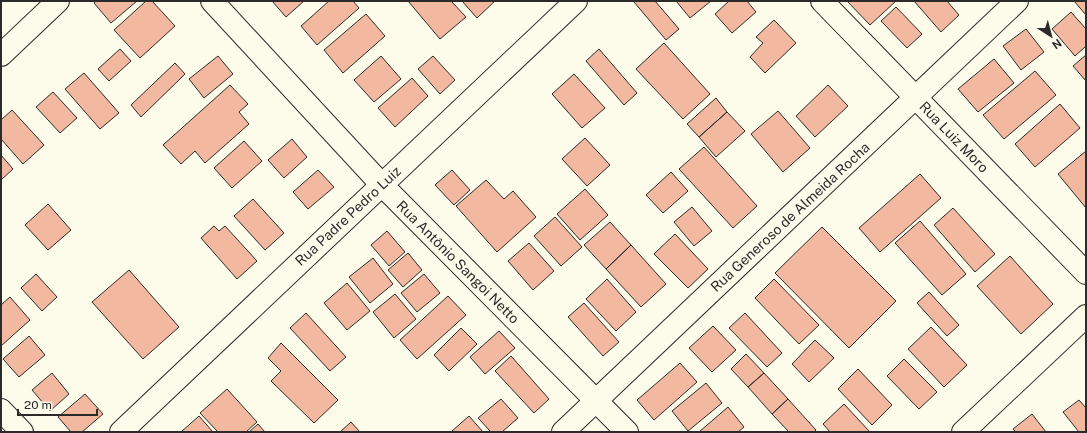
<svg xmlns="http://www.w3.org/2000/svg" width="1087" height="433" viewBox="0 0 1087 433" font-family="'Public Sans',sans-serif">
	<style>
		.building { fill: #f2b8a0; stroke: #2b2b2b }
		.lines { fill: none; stroke-linecap: round; stroke-linejoin: round }
		.minor-casing { stroke: #2b2b2b; stroke-width: 24 }
		.minor { stroke: #fdfbea; stroke-width: 22 }
		.labels { text-anchor: middle; stroke-width: 3; stroke-linejoin: round; paint-order: stroke }
		.street-label { font-size: 14px; fill: #2b2b2b; stroke: #fdfbea }
	</style>
	<rect width="100%" height="100%" fill="#fdfbea"/>
	<path class="building" d="M 96,1 L 137,1 L 111,23 L 94,3 Z
		M 146,1 L 152,1 L 175,26 L 140,58 L 114,30 Z
		M 272,1 L 304,1 L 286,17 Z
		M 329,1 L 353,1 L 359,8 L 317,45 L 301,26 Z
		M 408,1 L 451,1 L 466,17 L 440,39 Z
		M 462,1 L 495,1 L 477,18 Z
		M 636,1 L 655,1 L 679,29 L 666,40 L 634,2 Z
		M 676,1 L 711,1 L 690,18 Z
		M 729,1 L 747,1 L 756,12 L 732,33 L 715,14 Z
		M 847,1 L 896,1 L 870,25 Z
		M 914,1 L 947,1 L 959,15 L 941,32 Z
		M 1074,1 L 1086,1 L 1086,15 Z
		M 896,7 L 922,34 L 907,48 L 881,21 Z
		M 1071,12 L 1086,29 L 1086,46 L 1075,56 L 1052,29 Z
		M 366,14 L 385,36 L 343,73 L 324,50 Z
		M 774,20 L 796,43 L 765,73 L 750,57 L 763,43 L 756,37 Z
		M 1026,29 L 1044,52 L 1021,70 L 1003,46 Z
		M 664,43 L 710,94 L 683,119 L 636,69 Z
		M 120,49 L 131,61 L 109,81 L 98,69 Z
		M 599,49 L 637,93 L 624,105 L 586,61 Z
		M 1086,55 L 1086,81 L 1073,66 Z
		M 218,56 L 233,74 L 204,98 L 189,79 Z
		M 381,56 L 401,79 L 374,102 L 354,80 Z
		M 433,56 L 455,80 L 440,94 L 418,69 Z
		M 994,59 L 1014,83 L 978,112 L 958,89 Z
		M 175,63 L 185,74 L 141,117 L 131,105 Z
		M 1035,71 L 1056,95 L 1004,139 L 983,115 Z
		M 84,73 L 119,113 L 100,129 L 65,89 Z
		M 574,74 L 605,108 L 582,128 L 552,94 Z
		M 412,78 L 428,96 L 395,127 L 378,108 Z
		M 230,85 L 248,104 L 239,112 L 249,124 L 205,163 L 195,151 L 181,164 L 163,145 Z
		M 828,85 L 848,106 L 815,137 L 796,116 Z
		M 53,92 L 77,118 L 60,133 L 36,107 Z
		M 716,98 L 727,112 L 699,137 L 687,124 Z
		M 1060,104 L 1080,128 L 1035,167 L 1015,144 Z
		M 12,110 L 44,145 L 23,164 L 1,139 L 1,120 Z
		M 778,111 L 810,148 L 783,172 L 751,134 Z
		M 727,112 L 745,131 L 716,157 L 699,137 Z
		M 585,138 L 610,165 L 587,186 L 562,159 Z
		M 292,139 L 307,157 L 284,178 L 268,160 Z
		M 244,141 L 262,161 L 232,188 L 214,168 Z
		M 704,147 L 757,206 L 733,228 L 679,169 Z
		M 1086,151 L 1086,208 L 1058,174 Z
		M 1,155 L 13,169 L 1,180 Z
		M 318,170 L 334,187 L 308,209 L 293,192 Z
		M 452,170 L 470,190 L 454,205 L 435,185 Z
		M 671,172 L 688,191 L 663,213 L 646,195 Z
		M 920,174 L 941,198 L 880,252 L 859,228 Z
		M 486,180 L 504,199 L 513,191 L 536,217 L 497,252 L 456,206 Z
		M 585,189 L 608,215 L 580,240 L 557,214 Z
		M 253,199 L 284,233 L 265,250 L 234,216 Z
		M 48,204 L 71,230 L 48,250 L 25,225 Z
		M 692,207 L 712,231 L 694,246 L 674,222 Z
		M 953,208 L 995,254 L 975,272 L 934,225 Z
		M 555,217 L 582,247 L 561,266 L 534,236 Z
		M 920,221 L 966,274 L 942,295 L 895,243 Z
		M 610,222 L 631,245 L 606,269 L 584,245 Z
		M 214,226 L 219,231 L 225,226 L 257,261 L 237,279 L 201,238 Z
		M 822,227 L 896,301 L 849,348 L 775,273 Z
		M 387,231 L 405,252 L 389,266 L 371,245 Z
		M 675,234 L 708,269 L 688,288 L 654,254 Z
		M 529,243 L 554,271 L 533,290 L 508,261 Z
		M 631,245 L 666,284 L 641,307 L 606,269 Z
		M 408,253 L 422,270 L 403,287 L 388,270 Z
		M 1010,256 L 1053,304 L 1021,334 L 977,286 Z
		M 373,258 L 393,284 L 370,303 L 349,277 Z
		M 129,270 L 179,327 L 143,359 L 92,302 Z
		M 36,274 L 57,297 L 42,311 L 21,288 Z
		M 424,274 L 440,293 L 417,312 L 401,293 Z
		M 607,279 L 636,312 L 616,331 L 586,299 Z
		M 774,279 L 819,325 L 799,344 L 755,298 Z
		M 347,283 L 370,311 L 347,330 L 324,303 Z
		M 929,292 L 959,325 L 947,336 L 917,303 Z
		M 395,294 L 416,319 L 394,338 L 373,312 Z
		M 448,296 L 466,315 L 417,359 L 400,340 Z
		M 10,297 L 30,320 L 1,346 L 1,305 Z
		M 584,303 L 619,342 L 603,356 L 568,317 Z
		M 306,313 L 346,357 L 330,371 L 290,328 Z
		M 745,313 L 782,353 L 767,367 L 729,328 Z
		M 713,326 L 736,350 L 712,372 L 689,348 Z
		M 931,327 L 967,365 L 944,387 L 908,349 Z
		M 461,328 L 477,344 L 449,371 L 434,355 Z
		M 499,331 L 515,348 L 485,374 L 470,357 Z
		M 29,336 L 45,355 L 19,377 L 3,359 Z
		M 815,340 L 834,358 L 809,382 L 792,364 Z
		M 281,343 L 338,400 L 314,423 L 271,381 L 281,371 L 268,358 Z
		M 746,354 L 764,373 L 748,387 L 731,369 Z
		M 511,356 L 549,399 L 534,413 L 495,371 Z
		M 904,359 L 937,392 L 919,409 L 887,376 Z
		M 680,363 L 697,382 L 654,420 L 637,400 Z
		M 858,369 L 892,405 L 872,425 L 838,389 Z
		M 52,373 L 69,394 L 50,411 L 32,390 Z
		M 764,373 L 788,399 L 772,414 L 748,387 Z
		M 706,383 L 722,403 L 688,431 L 672,411 Z
		M 227,389 L 257,422 L 246,432 L 218,432 L 200,413 Z
		M 85,394 L 103,414 L 82,432 L 71,432 L 58,417 Z
		M 501,399 L 518,418 L 502,432 L 491,432 L 478,418 Z
		M 788,399 L 816,430 L 814,432 L 789,432 L 772,414 Z
		M 1079,400 L 1086,408 L 1086,432 L 1079,432 L 1063,412 Z
		M 844,404 L 870,432 L 830,432 L 823,424 Z
		M 728,407 L 744,427 L 738,432 L 699,432 Z
		M 1032,414 L 1046,432 L 1016,432 L 1013,429 Z
		M 199,416 L 213,432 L 181,432 Z
		M 469,416 L 483,432 L 453,432 L 452,431 Z
		M 351,422 L 360,432 L 340,432 Z
		M 258,424 L 265,432 L 249,432 Z"/>
	<g class="lines">
		<defs>
			<path id="minor" d="M 212,1 L 382,185 L 627,432
				M 822,1 L 1086,273
				M 1,55 L 58,1
				M 1,410 L 22,432
				M 121,432 L 576,1
				M 563,432 L 1017,1
				M 963,432 L 1086,316"/>
		</defs>
		<use href="#minor" class="minor-casing"/>
		<use href="#minor" class="minor"/>
	</g>
	<g class="labels">
		<g class="street-label">
			<text transform="translate(954 137) rotate(46)" y="5">Rua Luiz Moro</text>
			<text transform="translate(348 216) rotate(-43)" y="5">Rua Padre Pedro Luiz</text>
			<text transform="translate(790 217) rotate(-43)" y="5">Rua Generoso de Almeida Rocha</text>
			<text transform="translate(458 262) rotate(45)" y="5">Rua Antônio Sangoi Netto</text>
		</g>
	</g>
	<rect width="1087" height="433" fill="none" stroke="#2b2b2b" stroke-width="4"/>
	<g transform="translate(1051 36) rotate(144)" stroke="#fdfbea" stroke-width="3" paint-order="stroke">
	<path d="M0-3L7 15L0 10L-7 15Z" fill="#2b2b2b"/>
	<text y="-6" font-size="11" font-weight="bold" text-anchor="middle" fill="#2b2b2b">N</text>
	</g>
	<path d="M18 409v6h79v-6" fill="none" stroke="#2b2b2b" stroke-width="2"/>
	<text x="24" y="409" font-size="12" fill="#2b2b2b" stroke="#fdfbea" stroke-width="3" paint-order="stroke">20 m</text>
</svg>
